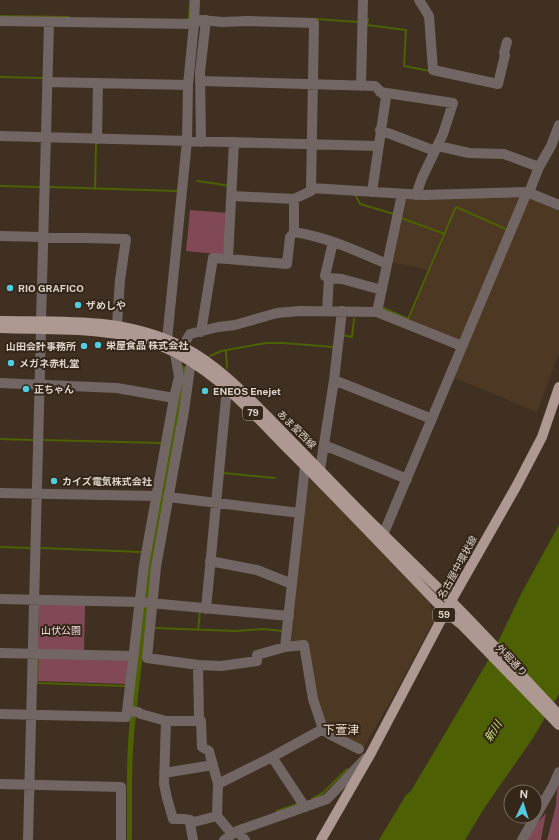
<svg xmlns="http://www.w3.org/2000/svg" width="559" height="840" viewBox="0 0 559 840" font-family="'Public Sans','Noto Sans JP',sans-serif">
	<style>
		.built { fill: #4d3824 }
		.green { fill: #804955 }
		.water { fill: #4d6003 }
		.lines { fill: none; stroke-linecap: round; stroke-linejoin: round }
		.stream { stroke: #4d6003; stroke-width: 2 }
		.minor { stroke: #716663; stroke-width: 10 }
		.major { stroke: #ae9892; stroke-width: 10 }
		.poi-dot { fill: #54cadd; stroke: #342618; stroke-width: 1.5 }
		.labels { text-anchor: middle; stroke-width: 4; stroke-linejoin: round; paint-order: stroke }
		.shield { fill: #342618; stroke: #aba095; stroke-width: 1 }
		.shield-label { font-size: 9px; font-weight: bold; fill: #ded4cb }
		.poi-label { font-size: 10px; font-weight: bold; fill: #ded4cb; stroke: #342618; text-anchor: start }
		.street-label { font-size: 10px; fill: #ded4cb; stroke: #342618 }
		.park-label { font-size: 10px; fill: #f1d8dd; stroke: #342618 }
		.water-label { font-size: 11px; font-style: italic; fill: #c9e77b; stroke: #342618 }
		.quarter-label { font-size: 12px; fill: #f0dcca; stroke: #342618 }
	</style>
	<rect width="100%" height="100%" fill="#3f3021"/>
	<path class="built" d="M 521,196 L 507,228 L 456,206 L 444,233 L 401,217 L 405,197 Z
		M 533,197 L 559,207 L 559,353 L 537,412 L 453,377 L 528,199 Z
		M 457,208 L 506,230 L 460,341 L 409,320 Z
		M 400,218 L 444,234 L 428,270 L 391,262 Z
		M 306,473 L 342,509 L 342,511 L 350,519 L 351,519 L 430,600 L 433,622 L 398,688 L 364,747 L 358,746 L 324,726 L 305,644 L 288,645 Z"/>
	<path class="green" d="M 190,210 L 229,213 L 227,255 L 186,251 Z
		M 39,603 L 85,604 L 84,657 L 128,659 L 126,684 L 37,681 Z
		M 559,786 L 559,840 L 547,840 L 556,805 L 557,790 Z
		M 546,813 L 541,840 L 526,840 L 532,829 Z"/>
	<path class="water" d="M 181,364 L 187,369 C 168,487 147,606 135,725 C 131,763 132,802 132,840 L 127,840 C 127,803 126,765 129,728 C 139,606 161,485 181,364 Z
		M 559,525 L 559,694 L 533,738 L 485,807 L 465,840 L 379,840 L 406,795 L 411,791 L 492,654 L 522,592 Z"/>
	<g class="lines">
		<path class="stream" d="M 0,16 L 69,17
			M 187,19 L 189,19 L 190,0
			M 316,19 L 358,22
			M 368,19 L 367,25 L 406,30 L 404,66 L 430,71
			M 0,77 L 42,78
			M 197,181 L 218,184 L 229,186
			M 0,186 L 39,187
			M 50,187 L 177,191
			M 95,189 L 96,143
			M 355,194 L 360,204 L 394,214
			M 401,218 L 445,234
			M 383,308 L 408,319 L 456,207 L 506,229
			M 342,335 L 352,337 L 354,319
			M 226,351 L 227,368
			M 210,356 L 221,351 L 266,343 L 283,343 L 334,347
			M 0,439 L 33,440
			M 44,440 L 161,443
			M 224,473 L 275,478
			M 0,547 L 30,548
			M 41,548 L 141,552
			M 155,628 L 235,631 L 263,629 L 283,631
			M 198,630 L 200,612
			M 38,657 L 37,683 L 126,686
			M 312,799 L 323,793 L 347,769
			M 277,813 L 277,811 L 298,804"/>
		<path class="minor" d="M 419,0 L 429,16 L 433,70 L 498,84 L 505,55 L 504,53 L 507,42
			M 0,21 L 194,24 L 201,20 L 222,22 L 248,21 L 314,23 L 311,188 L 424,195 L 527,192 L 559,205
			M 200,81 L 375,86 L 386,97 L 372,192
			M 47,82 L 188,85
			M 361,86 L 363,0
			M 380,92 L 453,103 L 443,134 L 422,178 L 416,195
			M 380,130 L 435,151
			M 0,136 L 378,146
			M 97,139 L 98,83
			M 201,142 L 200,72 L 206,20
			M 438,146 L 469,153 L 504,154 L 539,167
			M 232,196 L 294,199 L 311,191 L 311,188
			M 294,232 C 327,237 357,251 387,264
			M 0,236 L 126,239 L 120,280 L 117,325
			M 228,259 L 287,264 L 290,237 L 294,232 L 294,199
			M 329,278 L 342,279 L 382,290
			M 327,311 L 329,278 L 325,276 L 333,242
			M 377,312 L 402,194
			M 41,322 L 49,22
			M 201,332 L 213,258 L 228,259 L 234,142
			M 167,340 L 187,141 L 188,85 L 194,24 L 195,0
			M 182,347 L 190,334 L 218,327 L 235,325 L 277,313 L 300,311 L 377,312 L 462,346
			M 194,362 L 190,368 L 184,411 L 156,567 L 147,658 L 198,665 L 221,666 L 257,661 L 257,655 L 285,647 L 304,645 L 313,699 L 323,729 L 329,734 L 359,749
			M 334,380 L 432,419
			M 0,383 L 117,388 L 174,398 L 144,565 L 127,711
			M 174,398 L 179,377 L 175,353
			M 324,445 L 407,479
			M 320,470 L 334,380 L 342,311
			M 0,493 L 156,496
			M 168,497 L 300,513
			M 383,535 L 527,192 L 530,190 L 539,167 L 551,146 L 559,125
			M 210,561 L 257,570 L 292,584
			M 0,599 L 140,602 L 289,616
			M 206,609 L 227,388
			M 285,647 L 305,466
			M 0,653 L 133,656
			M 198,665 L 199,718 L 201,721 L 202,747 L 209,751 L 218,784 L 217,816 L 232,834
			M 0,714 L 126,717 L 127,711 L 138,712 L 141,714 L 166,721 L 201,721
			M 166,721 L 164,784 L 167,798 L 173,819 L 184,819 L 190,820 L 190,823
			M 272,757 L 305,807
			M 164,773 L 213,765
			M 0,784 L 121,787 L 121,840
			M 218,784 L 272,757 L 323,729
			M 237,831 L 245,840
			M 28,840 L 41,329
			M 193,840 L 190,823 L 217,816
			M 224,840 L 237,831 L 327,799 L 366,758
			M 522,840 L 554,784 L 559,772"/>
		<path class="major" d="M 0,321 C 64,322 124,317 183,347 C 216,364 242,391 268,417 C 293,443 318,468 343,494 C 378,530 415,565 450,600 C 487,637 523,677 559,715
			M 0,328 C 53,330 109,326 159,345 C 214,367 251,412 292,453 C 344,505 395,559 446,612 L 462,625 L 559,725
			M 321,840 L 371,753 L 451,601 L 517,485 L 542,437 L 559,387"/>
	</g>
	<g class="poi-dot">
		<circle cx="10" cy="288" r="4"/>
		<circle cx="78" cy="305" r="4"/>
		<circle cx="98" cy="345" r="4"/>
		<circle cx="84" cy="346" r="4"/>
		<circle cx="11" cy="363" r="4"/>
		<circle cx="26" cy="389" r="4"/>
		<circle cx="205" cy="391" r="4"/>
		<circle cx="54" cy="481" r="4"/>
	</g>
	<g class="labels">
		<g class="shield">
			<rect x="243" y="406" width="20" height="14" rx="3"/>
			<rect x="433" y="608" width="22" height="14" rx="3"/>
		</g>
		<g class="shield-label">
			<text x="253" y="416">79</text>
			<text x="444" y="618">59</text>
		</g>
		<g class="poi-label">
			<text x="18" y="292">RIO GRAFICO</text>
			<text x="86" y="309">ザめしや</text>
			<text x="106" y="349">栄屋食品 株式会社</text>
			<text x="76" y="350" text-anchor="end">山田会計事務所</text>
			<text x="19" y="367">メガネ赤札堂</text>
			<text x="34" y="393">正ちゃん</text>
			<text x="213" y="395">ENEOS Enejet</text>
			<text x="62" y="485">カイズ電気株式会社</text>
		</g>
		<g class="street-label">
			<text transform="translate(297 429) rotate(45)" y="4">あま愛西線</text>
			<text transform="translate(457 567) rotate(-61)" y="4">名古屋中環状線</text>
			<text transform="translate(512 660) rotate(46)" y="4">外堀通り</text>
		</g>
		<g class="park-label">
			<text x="61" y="634">山伏公園</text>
		</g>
		<g class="water-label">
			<text transform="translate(493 731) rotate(-57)" y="4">新川</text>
		</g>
		<g class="quarter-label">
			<text x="341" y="734">下萱津</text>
		</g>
	</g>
	<g transform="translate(523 804) rotate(4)"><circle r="19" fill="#342618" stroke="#786c60"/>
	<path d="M0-3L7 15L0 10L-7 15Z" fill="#54cadd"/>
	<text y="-6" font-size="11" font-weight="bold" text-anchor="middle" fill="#ded4cb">N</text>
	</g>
</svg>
